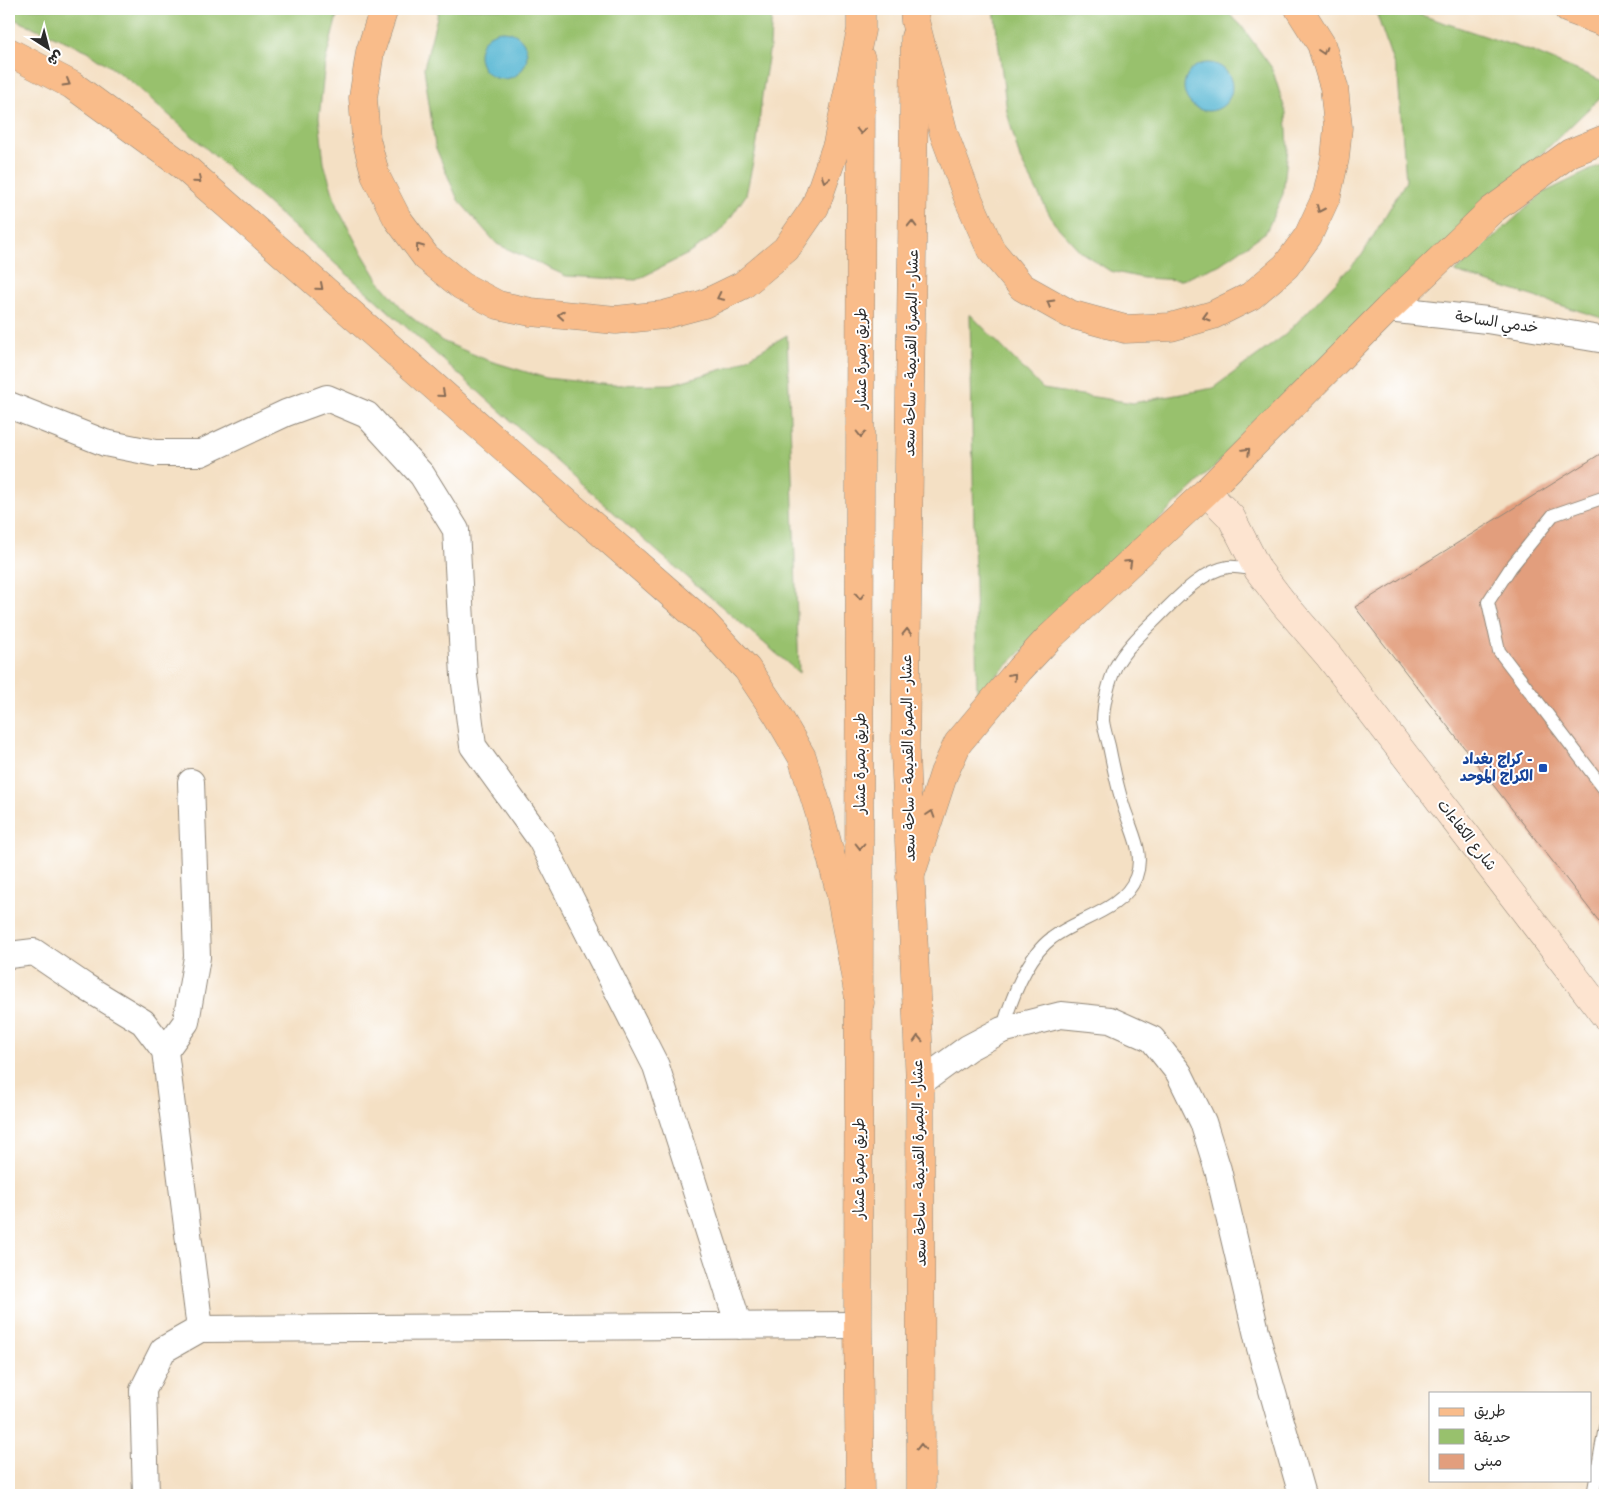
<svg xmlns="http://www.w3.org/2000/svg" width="1614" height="1504" viewBox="0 0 1614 1504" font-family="'Balsamiq Sans','Playpen Sans Arabic',sans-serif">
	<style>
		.green { fill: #98c16d; stroke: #62764c }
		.water { fill: #55b6d3; stroke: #40707f }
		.building { fill: #e29e7d }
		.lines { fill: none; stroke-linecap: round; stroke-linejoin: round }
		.lane-casing { stroke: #908678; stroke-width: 14 }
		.street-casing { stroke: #908678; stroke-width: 28 }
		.secondary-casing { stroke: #908678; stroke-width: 29 }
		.primary-casing { stroke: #908678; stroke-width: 29 }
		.highway-casing { stroke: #908678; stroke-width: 29 }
		.lane { stroke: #fff; stroke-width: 12 }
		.street { stroke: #fff; stroke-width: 26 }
		.secondary { stroke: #fde4d0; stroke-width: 28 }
		.primary { stroke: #f9bc8a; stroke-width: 28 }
		.highway { stroke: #f9bc8a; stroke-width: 28 }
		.oneway { stroke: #886c56 }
		.transit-dot { fill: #1a4fb4; stroke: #fff; stroke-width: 2 }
		.labels { text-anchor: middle; stroke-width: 4; stroke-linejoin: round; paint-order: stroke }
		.street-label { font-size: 15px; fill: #2b2b2b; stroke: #fff }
		.transit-label { font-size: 15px; font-weight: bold; fill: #164399; stroke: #fff; text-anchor: end }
	</style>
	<rect width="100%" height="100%" fill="#fff"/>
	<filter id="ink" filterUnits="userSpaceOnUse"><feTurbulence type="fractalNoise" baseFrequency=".02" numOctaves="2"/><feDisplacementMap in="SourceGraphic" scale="10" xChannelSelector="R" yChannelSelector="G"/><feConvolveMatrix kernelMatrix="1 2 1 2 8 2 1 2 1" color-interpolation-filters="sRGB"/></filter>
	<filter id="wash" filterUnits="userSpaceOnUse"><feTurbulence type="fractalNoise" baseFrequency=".0096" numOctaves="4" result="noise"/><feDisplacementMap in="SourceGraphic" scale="20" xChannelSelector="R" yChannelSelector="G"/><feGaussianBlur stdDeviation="1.12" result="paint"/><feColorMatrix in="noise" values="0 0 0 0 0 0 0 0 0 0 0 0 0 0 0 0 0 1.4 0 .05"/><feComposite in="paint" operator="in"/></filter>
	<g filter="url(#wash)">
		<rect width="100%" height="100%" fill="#f4e0c4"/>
		<path class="green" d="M 9,9 L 341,9 L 337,16 L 325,63 L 319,117 L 324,163 L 337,207 L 359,248 L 379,281 L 406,313 L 442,341 L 487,360 L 546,378 L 612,385 L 672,384 L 734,366 L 787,335 L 799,673 L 658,552 L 133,83 L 88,51 L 9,17 Z
			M 439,9 L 772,9 L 770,46 L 762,95 L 757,143 L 746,195 L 722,230 L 688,254 L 636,280 L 566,276 L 497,244 L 458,200 L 435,146 L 424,68 Z
			M 994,9 L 1223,9 L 1240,24 L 1272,68 L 1286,113 L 1288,148 L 1283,194 L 1266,232 L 1219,265 L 1181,280 L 1143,278 L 1110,271 L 1081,252 L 1054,223 L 1020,159 L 1007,112 Z
			M 1375,9 L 1403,9 L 1533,52 L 1605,82 L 1605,93 L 977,694 L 970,314 L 1043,389 L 1133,403 L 1213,388 L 1285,335 L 1362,255 L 1406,181 L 1398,77 Z
			M 1605,163 L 1605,319 L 1455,272 L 1543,193 Z"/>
		<path class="water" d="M479 55a24 24 0 1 1 48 0a24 24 0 1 1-48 0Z
			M1184 87a24 24 0 1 1 48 0a24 24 0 1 1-48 0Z"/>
		<g id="blocks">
			<path class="building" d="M 1605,451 L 1605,929 L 1355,607 Z"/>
		</g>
	</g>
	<g filter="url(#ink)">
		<use href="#blocks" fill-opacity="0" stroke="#908678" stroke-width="1"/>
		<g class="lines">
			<defs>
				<path id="lane" d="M 1605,497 L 1553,515 L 1511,567 L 1488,602 L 1499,651 L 1605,790
					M 1002,1030 C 1011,1000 1026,957 1052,938 C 1078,918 1123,911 1136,877 C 1144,855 1134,837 1127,816 C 1118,793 1114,770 1109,746 C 1107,738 1104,729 1103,721 C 1103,704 1109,681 1116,666 C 1128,644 1149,627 1166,609 C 1182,593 1204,571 1228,567 C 1237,566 1248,569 1258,570
					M 1593,1495 L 1605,1427"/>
				<path id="street" d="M 1388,309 L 1487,320 L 1605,340
					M 9,405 L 105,443 L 155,453 L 201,453 L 286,413 L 327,398 L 367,415 L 422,475 L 456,530 L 464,676 L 473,746 L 541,840 L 656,1066 L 739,1326
					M 9,955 L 34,952 L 84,986 L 143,1022 L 165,1051 L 200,1329
					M 165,1051 L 186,1022 L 197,957 L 191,782
					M 920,1083 L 968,1048 L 1002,1030 L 1061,1015 L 1110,1020 L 1152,1039 L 1179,1073 L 1203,1122 L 1218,1170 L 1260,1348 L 1302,1495
					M 146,1495 L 143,1390 L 163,1350 L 200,1329 L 858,1325"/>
				<path id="secondary" d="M 1206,492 L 1231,517 L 1258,570 L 1284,604 L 1328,655 L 1605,1016"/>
				<path id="primary" d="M 915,37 L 905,753 L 920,1083 L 921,1495
					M 860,1495 L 858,1325 L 861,59"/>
				<path id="highway" d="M 384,9 L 370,52 L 363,98 L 366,139 L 376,177 L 397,218 L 426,257 L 462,286 L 498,305 L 531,312 L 616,320 L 663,315 L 704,304 L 743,285 L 786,249 L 815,207 L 837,144 L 861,30 L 861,9
					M 914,9 L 915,21 L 944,134 L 968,198 L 991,250 L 1022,287 L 1070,314 L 1125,329 L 1171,327 L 1213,315 L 1251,296 L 1286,266 L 1308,236 L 1327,195 L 1335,158 L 1338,127 L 1334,87 L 1321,44 L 1299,9
					M 1568,9 L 1605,23
					M 9,52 L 72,85 L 183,166 L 703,622 L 747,669 L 777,714 L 802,757 L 820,815 L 840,892 L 860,1003
					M 910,877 L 944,773 L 958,743 L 1020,669 L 1048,639 L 1206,492 L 1388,309 L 1492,210 L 1570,153 L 1605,139"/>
			</defs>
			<use href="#lane" class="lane-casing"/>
			<use href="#street" class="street-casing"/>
			<use href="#secondary" class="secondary-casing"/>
			<use href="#primary" class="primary-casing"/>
			<use href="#highway" class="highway-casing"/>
			<use href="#lane" class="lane"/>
			<use href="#street" class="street"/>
			<use href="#secondary" class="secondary"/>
			<use href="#primary" class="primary"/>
			<use href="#highway" class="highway"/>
		</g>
		<defs><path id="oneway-chevron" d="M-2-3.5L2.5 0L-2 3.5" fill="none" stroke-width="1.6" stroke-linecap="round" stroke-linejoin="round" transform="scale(1.25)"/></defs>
		<g class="oneway">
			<use href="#oneway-chevron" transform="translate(1323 51) rotate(72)"/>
			<use href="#oneway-chevron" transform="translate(67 83) rotate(30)"/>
			<use href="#oneway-chevron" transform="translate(861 131) rotate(90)"/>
			<use href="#oneway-chevron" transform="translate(825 179) rotate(109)"/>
			<use href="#oneway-chevron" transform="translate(198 180) rotate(41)"/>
			<use href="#oneway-chevron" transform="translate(1320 209) rotate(114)"/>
			<use href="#oneway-chevron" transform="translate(912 224) rotate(-89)"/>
			<use href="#oneway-chevron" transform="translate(419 247) rotate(-126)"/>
			<use href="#oneway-chevron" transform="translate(320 287) rotate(41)"/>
			<use href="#oneway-chevron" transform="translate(720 297) rotate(154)"/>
			<use href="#oneway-chevron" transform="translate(1050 303) rotate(-150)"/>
			<use href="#oneway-chevron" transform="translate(561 315) rotate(-175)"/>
			<use href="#oneway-chevron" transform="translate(1206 317) rotate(163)"/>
			<use href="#oneway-chevron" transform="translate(442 394) rotate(41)"/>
			<use href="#oneway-chevron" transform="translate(861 434) rotate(90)"/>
			<use href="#oneway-chevron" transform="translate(1247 451) rotate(-45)"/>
			<use href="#oneway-chevron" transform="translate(1129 563) rotate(-43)"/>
			<use href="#oneway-chevron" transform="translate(860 596) rotate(90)"/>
			<use href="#oneway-chevron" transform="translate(907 632) rotate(-89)"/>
			<use href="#oneway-chevron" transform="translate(1013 676) rotate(-49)"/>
			<use href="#oneway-chevron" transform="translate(931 814) rotate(-72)"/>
			<use href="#oneway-chevron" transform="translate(860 846) rotate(90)"/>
			<use href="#oneway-chevron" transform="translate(918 1039) rotate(-93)"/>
			<use href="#oneway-chevron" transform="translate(921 1447) rotate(-90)"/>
		</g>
	</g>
	<rect class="transit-dot" x="1538" y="763" width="10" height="10" rx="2.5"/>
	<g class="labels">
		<g class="street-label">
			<text transform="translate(1497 322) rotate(8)" y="5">خدمي الساحة</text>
			<text transform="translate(911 353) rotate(-89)" y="5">عشار - البصرة القديمة - ساحة سعد</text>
			<text transform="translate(861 358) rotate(-90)" y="5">طريق بصرة عشار</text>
			<text transform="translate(908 758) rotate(-91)" y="5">عشار - البصرة القديمة - ساحة سعد</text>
			<text transform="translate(860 763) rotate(-90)" y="5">طريق بصرة عشار</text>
			<text transform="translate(1467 835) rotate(52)" y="5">شارع الكفاءات</text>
			<text transform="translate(919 1163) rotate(-91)" y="5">عشار - البصرة القديمة - ساحة سعد</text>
			<text transform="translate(859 1168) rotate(-90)" y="5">طريق بصرة عشار</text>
		</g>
		<g class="transit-label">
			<text x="1533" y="764">كراج بغداد -<tspan x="1533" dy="17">الكراج الموحد</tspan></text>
		</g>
	</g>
	<rect width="1614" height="1504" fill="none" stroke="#fff" stroke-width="30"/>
	<rect x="1429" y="1392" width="162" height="90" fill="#ffffff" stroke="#aaaaaa"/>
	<rect x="1439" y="1408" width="25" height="8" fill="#f9bc8a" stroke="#aaaaaa"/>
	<text x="1474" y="1416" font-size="15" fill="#2b2b2b">طريق</text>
	<rect x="1439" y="1429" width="25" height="15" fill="#98c16d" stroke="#aaaaaa"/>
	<text x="1474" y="1442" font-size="15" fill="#2b2b2b">حديقة</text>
	<rect x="1439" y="1454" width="25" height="15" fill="#e29e7d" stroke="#aaaaaa"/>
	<text x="1474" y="1466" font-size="15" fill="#2b2b2b">مبنى</text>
	<g transform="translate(48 48) rotate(144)" stroke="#ffffff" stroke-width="4" paint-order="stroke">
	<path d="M0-4L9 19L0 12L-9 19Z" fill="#2b2b2b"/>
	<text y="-8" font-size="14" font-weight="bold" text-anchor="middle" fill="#2b2b2b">ش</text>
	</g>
</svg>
